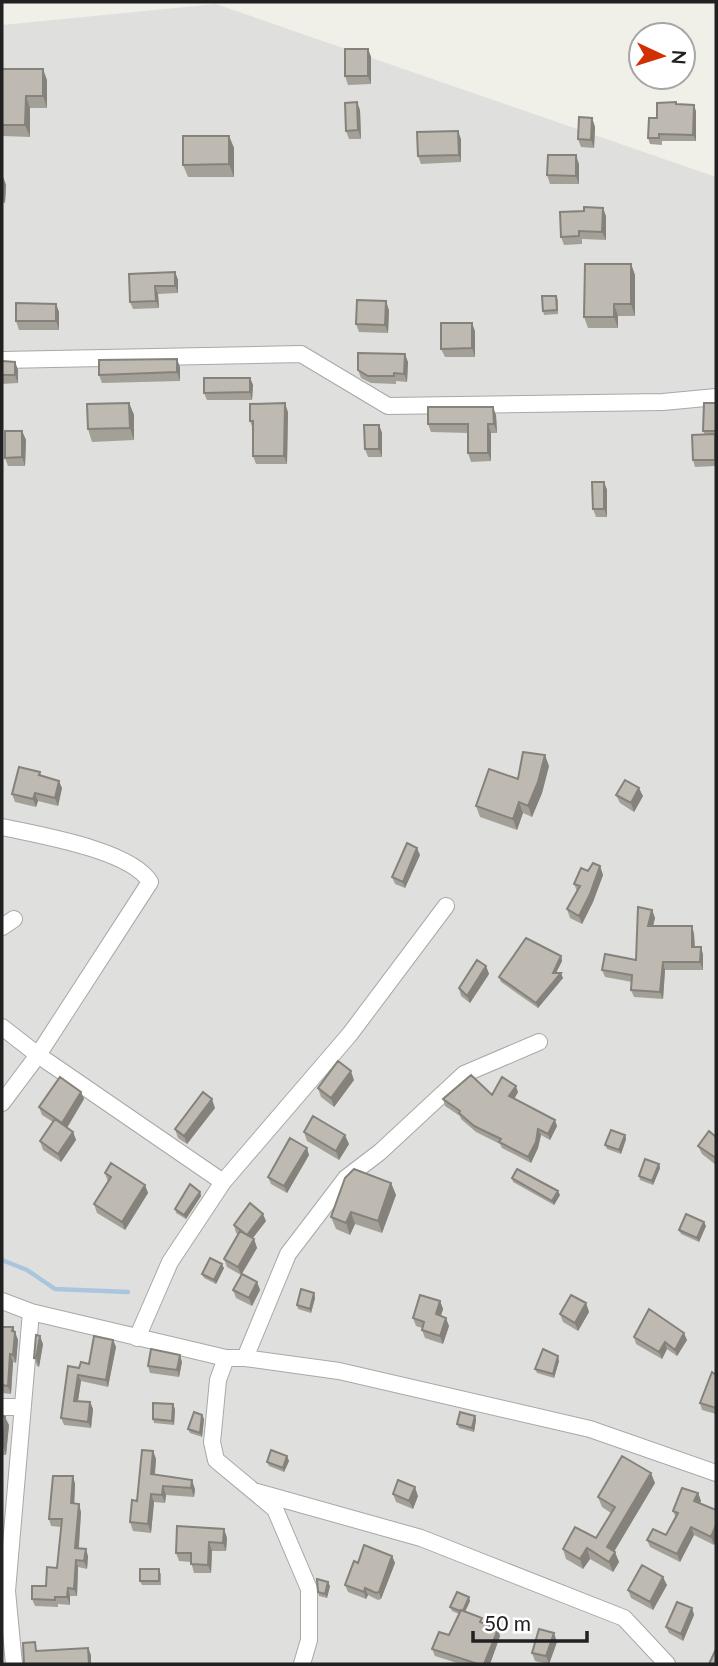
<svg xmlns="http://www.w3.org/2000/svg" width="718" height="1666" viewBox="0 0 718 1666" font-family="Lato,sans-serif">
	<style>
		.residential { fill: #dfdfde }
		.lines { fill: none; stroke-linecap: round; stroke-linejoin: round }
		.stream { stroke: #aac6de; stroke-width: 4.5 }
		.street-casing { stroke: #a8a8a8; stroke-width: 18 }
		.street { stroke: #fff; stroke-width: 16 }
		.wall { fill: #a3a098 }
		.shaded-wall { fill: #85827c }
		.building { fill: #bebab1; stroke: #85827c; stroke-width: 2 }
	</style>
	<rect width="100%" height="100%" fill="#f1f0e8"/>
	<path class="residential" d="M 216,4 L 716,177 L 716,1664 L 2,1664 L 2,25 Z"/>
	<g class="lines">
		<path class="stream" d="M 2,1260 L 27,1270 L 55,1289 L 128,1292"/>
		<defs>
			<path id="street" d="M 2,360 L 301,354 L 388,406 L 663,402 L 716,397
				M 2,827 C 38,835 131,850 150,882 L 38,1055 L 2,1103
				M 2,927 L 14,919
				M 2,1027 L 38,1055 L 223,1182 L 170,1262 L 137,1338
				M 223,1182 L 350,1034 L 446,906
				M 2,1301 L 31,1312 L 226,1358 L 245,1358 L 339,1371 L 590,1429 L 716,1473
				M 226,1358 L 218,1380 L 214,1422 L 212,1442 L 216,1460 L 275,1509 L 309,1589 L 309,1640 L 302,1664
				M 245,1358 L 288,1254 L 346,1178 L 380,1152 L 464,1074 L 539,1042
				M 2,1407 L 22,1407
				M 257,1492 L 421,1538 L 624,1618 L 667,1664
				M 14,1664 L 7,1591 L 31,1312"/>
		</defs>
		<use href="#street" class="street-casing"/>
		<use href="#street" class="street"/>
	</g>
	<path class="wall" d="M 368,49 L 371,57 L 371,84 L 348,85 L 345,76 Z
		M 2,69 L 47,80 L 47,108 L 30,108 L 30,137 L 3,136 L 2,132 Z
		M 677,104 L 696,111 L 696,141 L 662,141 L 662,145 L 650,144 L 648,138 L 657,118 Z
		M 360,110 L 361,139 L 349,139 L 346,131 Z
		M 592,118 L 595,127 L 594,148 L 581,147 L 578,139 Z
		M 229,136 L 234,148 L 234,177 L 188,177 L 183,165 Z
		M 461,139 L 461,162 L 421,164 L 418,156 Z
		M 2,153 L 3,177 L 6,185 L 5,203 L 2,203 Z
		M 579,164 L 579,184 L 550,184 L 547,175 Z
		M 606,216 L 606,240 L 582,239 L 582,244 L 564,245 L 561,237 Z
		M 631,264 L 635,275 L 635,316 L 618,316 L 618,328 L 588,328 L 584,317 Z
		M 175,272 L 178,280 L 178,293 L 158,294 L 159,308 L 133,309 L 130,302 Z
		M 556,296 L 558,300 L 558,314 L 544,315 L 543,311 Z
		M 56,304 L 59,312 L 59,330 L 19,330 L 16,321 Z
		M 389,310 L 388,333 L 359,332 L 356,324 Z
		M 475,331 L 475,357 L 445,357 L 441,349 Z
		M 2,361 L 15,362 L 18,370 L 18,383 L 2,384 Z
		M 408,362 L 407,382 L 396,381 L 396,384 L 371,383 L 361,378 L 358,370 Z
		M 180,367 L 180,381 L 102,383 L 99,375 Z
		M 250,378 L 253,385 L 252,400 L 207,400 L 204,393 Z
		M 129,403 L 134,415 L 134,440 L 92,442 L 88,429 Z
		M 716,403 L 716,466 L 695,467 L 693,460 L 705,435 L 703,431 Z
		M 288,412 L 287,464 L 256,464 L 253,456 L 253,429 L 250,421 Z
		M 496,415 L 497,433 L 491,433 L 491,461 L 471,462 L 468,453 L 468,433 L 431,432 L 428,424 Z
		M 379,425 L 382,433 L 382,457 L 368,457 L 365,449 Z
		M 22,431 L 26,440 L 25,466 L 8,466 L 5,458 Z
		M 604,482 L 607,490 L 607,517 L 596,517 L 593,509 Z
		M 549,766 L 542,793 L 532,817 L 523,813 L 517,830 L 480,817 L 476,806 L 518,779 Z
		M 40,772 L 41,776 L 62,788 L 58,806 L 38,801 L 36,807 L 15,802 L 12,794 Z
		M 616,795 L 643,796 L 634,812 L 620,803 Z
		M 420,855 L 405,888 L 395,884 L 392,877 Z
		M 600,866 L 603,875 L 593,902 L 582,924 L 570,918 L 567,909 L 577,891 L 574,884 L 588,871 Z
		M 652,910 L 655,918 L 653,926 L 692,926 L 694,934 L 695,947 L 701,947 L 703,955 L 703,970 L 665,970 L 663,999 L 634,997 L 631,990 L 632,982 L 605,977 L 602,970 L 636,960 Z
		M 561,956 L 562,961 L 556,973 L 563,978 L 538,1008 L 501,982 L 499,977 Z
		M 486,966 L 489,974 L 470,1003 L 461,996 L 459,988 Z
		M 354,1080 L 334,1107 L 321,1097 L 318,1088 Z
		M 81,1092 L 84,1099 L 67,1128 L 73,1132 L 76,1140 L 61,1162 L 43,1150 L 40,1141 L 53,1122 L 42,1115 L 39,1107 Z
		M 518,1092 L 514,1099 L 557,1126 L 550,1140 L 541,1135 L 538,1148 L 531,1163 L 502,1148 L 500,1144 L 476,1132 L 461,1119 L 460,1116 L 445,1106 L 443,1099 Z
		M 215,1108 L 187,1144 L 178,1138 L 175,1129 Z
		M 304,1132 L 349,1144 L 339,1160 L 307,1141 Z
		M 625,1135 L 626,1139 L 621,1154 L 607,1149 L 605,1145 Z
		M 716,1137 L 716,1165 L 702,1154 L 698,1146 Z
		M 309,1155 L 287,1193 L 271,1184 L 268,1177 Z
		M 659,1164 L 660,1168 L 653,1185 L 640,1180 L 639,1176 Z
		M 105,1173 L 145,1185 L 148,1193 L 125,1230 L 97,1213 L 94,1204 L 108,1182 Z
		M 512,1178 L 560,1195 L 554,1205 L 513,1182 Z
		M 391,1183 L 396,1195 L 382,1233 L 355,1224 L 350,1235 L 336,1229 L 331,1217 Z
		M 200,1192 L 201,1196 L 186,1219 L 176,1213 L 175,1209 Z
		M 266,1221 L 252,1239 L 254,1239 L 257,1248 L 242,1274 L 257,1282 L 260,1290 L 252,1306 L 236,1298 L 233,1290 L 241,1275 L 227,1267 L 224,1259 L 238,1234 L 236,1233 L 234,1225 Z
		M 706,1226 L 699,1242 L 681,1234 L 679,1230 Z
		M 224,1268 L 216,1284 L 204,1278 L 202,1274 Z
		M 314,1293 L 315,1298 L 311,1313 L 298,1309 L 297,1305 Z
		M 440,1301 L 443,1309 L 441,1316 L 449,1326 L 443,1344 L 425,1338 L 422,1330 L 422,1328 L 416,1326 L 413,1318 Z
		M 586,1303 L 589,1312 L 578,1331 L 563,1322 L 560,1314 Z
		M 2,1327 L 13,1327 L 18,1340 L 16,1363 L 13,1362 L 11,1394 L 2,1393 Z
		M 634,1337 L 687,1340 L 677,1356 L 667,1349 L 662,1359 L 636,1344 Z
		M 113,1340 L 116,1347 L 108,1387 L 81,1381 L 78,1401 L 90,1402 L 93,1409 L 91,1428 L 64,1425 L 61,1418 L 79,1368 L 89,1364 Z
		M 43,1344 L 39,1367 L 37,1366 L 34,1358 Z
		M 559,1361 L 554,1378 L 537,1373 L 535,1369 Z
		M 182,1362 L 179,1377 L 150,1373 L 148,1366 Z
		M 716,1375 L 716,1414 L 702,1410 L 700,1403 Z
		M 175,1409 L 174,1425 L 154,1423 L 153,1419 Z
		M 2,1416 L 9,1425 L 6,1455 L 2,1455 Z
		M 475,1416 L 476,1420 L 474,1432 L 459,1428 L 457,1424 Z
		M 204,1419 L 202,1437 L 190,1433 L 188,1429 Z
		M 153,1451 L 156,1459 L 155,1474 L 195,1489 L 194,1497 L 166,1495 L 165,1503 L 154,1502 L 151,1533 L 133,1531 L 130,1522 Z
		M 287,1456 L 289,1461 L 284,1472 L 269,1466 L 267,1462 Z
		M 73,1476 L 75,1484 L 74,1504 L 81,1512 L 79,1548 L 88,1556 L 87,1569 L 78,1567 L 77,1596 L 70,1596 L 70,1605 L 58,1604 L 58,1607 L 35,1606 L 32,1599 L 46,1586 L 57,1568 L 61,1527 L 51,1526 L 49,1519 Z
		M 655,1483 L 614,1551 L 619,1562 L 613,1572 L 590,1559 L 583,1569 L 566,1559 L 563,1549 L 596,1538 L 611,1513 L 602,1507 L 598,1497 Z
		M 698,1493 L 701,1501 L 700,1503 L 716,1510 L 716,1539 L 714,1545 L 694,1535 L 680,1562 L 650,1547 L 647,1540 L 666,1535 L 676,1518 L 673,1511 Z
		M 393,1494 L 418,1496 L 413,1509 L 396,1502 Z
		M 224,1529 L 227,1538 L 226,1551 L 212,1551 L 211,1573 L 194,1573 L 191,1562 L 179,1561 L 176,1553 Z
		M 392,1556 L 395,1563 L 381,1599 L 378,1600 L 368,1595 L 366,1599 L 348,1592 L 345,1585 L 358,1563 Z
		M 161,1573 L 161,1585 L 142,1585 L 140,1581 Z
		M 667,1585 L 653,1610 L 631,1598 L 628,1590 Z
		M 330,1586 L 327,1598 L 319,1596 L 318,1592 Z
		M 470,1601 L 465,1612 L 484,1623 L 500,1636 L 490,1664 L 460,1664 L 435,1656 L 432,1649 L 449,1635 L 459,1614 L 452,1611 L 450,1607 Z
		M 692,1608 L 694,1615 L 683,1641 L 669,1633 L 666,1627 Z
		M 557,1642 L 549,1664 L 535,1661 L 532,1653 Z"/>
	<path class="shaded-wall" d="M 368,49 L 371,57 L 371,84 L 368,76 Z
		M 43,69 L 47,80 L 47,108 L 43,96 Z
		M 26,96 L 30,108 L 30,137 L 25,125 Z
		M 357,102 L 360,110 L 361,139 L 358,130 Z
		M 694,105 L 696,111 L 696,141 L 693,135 Z
		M 592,118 L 595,127 L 594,148 L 591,140 Z
		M 458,131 L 461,139 L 461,162 L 459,155 Z
		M 229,136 L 234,148 L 234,177 L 229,164 Z
		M 2,153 L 2,155 L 3,185 L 2,183 Z
		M 576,155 L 579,164 L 579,184 L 576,176 Z
		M 3,177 L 6,185 L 5,203 L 2,194 Z
		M 603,208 L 606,216 L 606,240 L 602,232 Z
		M 631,264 L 635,275 L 635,316 L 631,304 Z
		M 175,272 L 178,280 L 178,293 L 175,286 Z
		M 155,286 L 158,294 L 159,308 L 156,301 Z
		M 386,301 L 389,310 L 388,333 L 385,325 Z
		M 56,304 L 59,312 L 59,330 L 56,321 Z
		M 614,304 L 618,316 L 618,328 L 614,317 Z
		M 472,323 L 475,331 L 475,357 L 472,348 Z
		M 405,354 L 408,362 L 407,382 L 404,374 Z
		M 177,359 L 180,367 L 180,381 L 177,372 Z
		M 15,362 L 18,370 L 18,383 L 15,375 Z
		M 250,378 L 253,385 L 252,400 L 250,392 Z
		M 129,403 L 134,415 L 134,440 L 130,428 Z
		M 285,403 L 288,412 L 287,464 L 284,456 Z
		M 493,407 L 496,415 L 497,433 L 494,424 Z
		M 488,424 L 491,433 L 491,461 L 488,453 Z
		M 379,425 L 382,433 L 382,457 L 379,449 Z
		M 22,431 L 26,440 L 25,466 L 22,457 Z
		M 715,434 L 716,439 L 716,462 L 715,460 Z
		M 604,482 L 607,490 L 607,517 L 604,509 Z
		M 545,755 L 549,766 L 542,793 L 532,817 L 528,806 Z
		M 59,781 L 62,788 L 58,806 L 55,798 Z
		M 639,788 L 643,796 L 634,812 L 631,803 Z
		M 35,793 L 38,801 L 36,807 L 33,799 Z
		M 519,802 L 523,813 L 517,830 L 513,819 Z
		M 417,848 L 420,855 L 405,888 L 403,882 Z
		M 600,866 L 603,875 L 593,902 L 582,924 L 579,916 Z
		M 652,910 L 655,918 L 651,933 L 648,926 Z
		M 692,926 L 694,934 L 695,954 L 692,947 Z
		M 701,947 L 703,955 L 703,970 L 700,962 Z
		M 561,956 L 562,961 L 554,977 L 553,973 Z
		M 663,962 L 665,970 L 663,999 L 660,992 Z
		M 486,966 L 489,974 L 470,1003 L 467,996 Z
		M 561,973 L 563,978 L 538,1008 L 536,1003 Z
		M 351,1071 L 354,1080 L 334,1107 L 331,1098 Z
		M 516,1086 L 518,1092 L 512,1103 L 509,1096 Z
		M 81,1092 L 84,1099 L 65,1131 L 62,1123 Z
		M 212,1099 L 215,1108 L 187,1144 L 184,1136 Z
		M 555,1120 L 557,1126 L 550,1140 L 548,1134 Z
		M 538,1129 L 541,1135 L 538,1148 L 531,1163 L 528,1157 Z
		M 73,1132 L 76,1140 L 61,1162 L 58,1154 Z
		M 345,1135 L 349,1144 L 339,1160 L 336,1151 Z
		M 625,1135 L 626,1139 L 621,1154 L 619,1150 Z
		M 307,1148 L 309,1155 L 287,1193 L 284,1186 Z
		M 659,1164 L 660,1168 L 653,1185 L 652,1181 Z
		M 391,1183 L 396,1195 L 382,1233 L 378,1221 Z
		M 145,1185 L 148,1193 L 125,1230 L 122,1222 Z
		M 558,1191 L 560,1195 L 554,1205 L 552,1201 Z
		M 200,1192 L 201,1196 L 186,1219 L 184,1215 Z
		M 351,1212 L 355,1224 L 350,1235 L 346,1223 Z
		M 263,1214 L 266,1221 L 249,1243 L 247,1235 Z
		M 704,1222 L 706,1226 L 699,1242 L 697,1238 Z
		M 254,1239 L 257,1248 L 241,1275 L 238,1267 Z
		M 222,1264 L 224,1268 L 216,1284 L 214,1280 Z
		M 257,1282 L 260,1290 L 252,1306 L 249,1298 Z
		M 314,1293 L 315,1298 L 311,1313 L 310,1309 Z
		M 440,1301 L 443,1309 L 439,1321 L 436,1314 Z
		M 586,1303 L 589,1312 L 578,1331 L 575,1323 Z
		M 446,1318 L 449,1326 L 443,1344 L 440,1336 Z
		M 13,1327 L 18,1340 L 16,1363 L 13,1355 Z
		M 684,1333 L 687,1340 L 677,1356 L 675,1350 Z
		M 40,1336 L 43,1344 L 39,1367 L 36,1358 Z
		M 113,1340 L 116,1347 L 108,1387 L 106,1380 Z
		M 665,1342 L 667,1349 L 662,1359 L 659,1352 Z
		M 10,1354 L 13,1362 L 11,1394 L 8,1386 Z
		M 180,1355 L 182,1362 L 179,1377 L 177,1370 Z
		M 558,1356 L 559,1361 L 554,1378 L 553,1374 Z
		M 78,1375 L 81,1381 L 77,1407 L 74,1401 Z
		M 90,1402 L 93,1409 L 91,1428 L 88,1422 Z
		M 173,1404 L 175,1409 L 174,1425 L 172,1421 Z
		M 202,1415 L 204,1419 L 202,1437 L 200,1433 Z
		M 475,1416 L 476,1420 L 474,1432 L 472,1428 Z
		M 5,1417 L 9,1425 L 6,1455 L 3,1446 Z
		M 153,1451 L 156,1459 L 154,1482 L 151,1474 Z
		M 287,1456 L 289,1461 L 284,1472 L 283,1468 Z
		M 651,1473 L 655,1483 L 611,1557 L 607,1547 Z
		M 73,1476 L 75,1484 L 74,1511 L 71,1503 Z
		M 192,1480 L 195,1489 L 194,1497 L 191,1488 Z
		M 163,1486 L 166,1495 L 165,1503 L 162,1495 Z
		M 415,1487 L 418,1496 L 413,1509 L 409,1501 Z
		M 698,1493 L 701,1501 L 697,1509 L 694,1501 Z
		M 151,1494 L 154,1502 L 151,1533 L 148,1524 Z
		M 79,1504 L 81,1512 L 78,1555 L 75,1548 Z
		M 716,1525 L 716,1539 L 714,1545 L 711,1537 Z
		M 691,1527 L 694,1535 L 680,1562 L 677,1554 Z
		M 224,1529 L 227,1538 L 226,1551 L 223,1543 Z
		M 209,1542 L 212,1551 L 211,1573 L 208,1565 Z
		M 587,1548 L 590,1559 L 583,1569 L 580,1559 Z
		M 86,1549 L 88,1556 L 87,1569 L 84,1561 Z
		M 615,1552 L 619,1562 L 613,1572 L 609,1562 Z
		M 392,1556 L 395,1563 L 381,1599 L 379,1592 Z
		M 76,1560 L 78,1567 L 77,1596 L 74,1589 Z
		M 663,1577 L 667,1585 L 653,1610 L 650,1602 Z
		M 328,1582 L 330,1586 L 327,1598 L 325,1594 Z
		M 68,1588 L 70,1596 L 70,1605 L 67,1597 Z
		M 365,1588 L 368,1595 L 366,1599 L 364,1592 Z
		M 469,1597 L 470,1601 L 463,1616 L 462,1612 Z
		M 692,1608 L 694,1615 L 683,1641 L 681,1634 Z
		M 498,1629 L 500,1636 L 490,1664 L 484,1664 Z
		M 554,1633 L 557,1642 L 549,1664 L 546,1656 Z
		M 88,1648 L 91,1655 L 91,1664 L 89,1664 Z"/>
	<path class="building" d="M 345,49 L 368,49 L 368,76 L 345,76 Z
		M 2,69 L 43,69 L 43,96 L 26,96 L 25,125 L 2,125 Z
		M 357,102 L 358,130 L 346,131 L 345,103 Z
		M 676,102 L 676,104 L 694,105 L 693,135 L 659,134 L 659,138 L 648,138 L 649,118 L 657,118 L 657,103 Z
		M 579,117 L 592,118 L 591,140 L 578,139 Z
		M 458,131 L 459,155 L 418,156 L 417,132 Z
		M 183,136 L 229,136 L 229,164 L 183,165 Z
		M 548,155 L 576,155 L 576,176 L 547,175 Z
		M 584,207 L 603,208 L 602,232 L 579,231 L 579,236 L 561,237 L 560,212 L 584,211 Z
		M 585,264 L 631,264 L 631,304 L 614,304 L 614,317 L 584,317 Z
		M 175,272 L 175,286 L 155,286 L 156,301 L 130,302 L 129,274 Z
		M 542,296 L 556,296 L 557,310 L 543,311 Z
		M 357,300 L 386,301 L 385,325 L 356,324 Z
		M 16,303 L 56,304 L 56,321 L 16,321 Z
		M 441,323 L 472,323 L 472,348 L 441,349 Z
		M 358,353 L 405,354 L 404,374 L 394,373 L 394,376 L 368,376 L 358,370 Z
		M 177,359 L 177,372 L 99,375 L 99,360 Z
		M 2,361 L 15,362 L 15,375 L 2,375 Z
		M 204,378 L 250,378 L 250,392 L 204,393 Z
		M 129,403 L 130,428 L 88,429 L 87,404 Z
		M 285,403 L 284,456 L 253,456 L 253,421 L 250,421 L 250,404 Z
		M 704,403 L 716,403 L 716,431 L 703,431 Z
		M 428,407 L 493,407 L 494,424 L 488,424 L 488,453 L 468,453 L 468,424 L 428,424 Z
		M 364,425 L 379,425 L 379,449 L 365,449 Z
		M 5,431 L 22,431 L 22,457 L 5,458 Z
		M 715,434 L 715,460 L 693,460 L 692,435 Z
		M 592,482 L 604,482 L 604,509 L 593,509 Z
		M 523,752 L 545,755 L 538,782 L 528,806 L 519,802 L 513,819 L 476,806 L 489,769 L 518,779 Z
		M 19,767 L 40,772 L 39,775 L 59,781 L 55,798 L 35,793 L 33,799 L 12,794 Z
		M 625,780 L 639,788 L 631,803 L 616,795 Z
		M 407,843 L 417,848 L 403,882 L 392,877 Z
		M 593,863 L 600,866 L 590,894 L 579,916 L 567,909 L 580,886 L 574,884 L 581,868 L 588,871 Z
		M 638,907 L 652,910 L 648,926 L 692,926 L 692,947 L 701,947 L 700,962 L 663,962 L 660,992 L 631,990 L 632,975 L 602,970 L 605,954 L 636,960 Z
		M 526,938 L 561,956 L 553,973 L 561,973 L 536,1003 L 499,977 Z
		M 477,960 L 486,966 L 467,996 L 459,988 Z
		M 338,1061 L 351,1071 L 331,1098 L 318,1088 Z
		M 471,1075 L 492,1095 L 502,1077 L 516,1086 L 509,1096 L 555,1120 L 548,1134 L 538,1129 L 536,1142 L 528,1157 L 499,1142 L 501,1139 L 474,1126 L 459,1113 L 460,1111 L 443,1099 Z
		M 60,1077 L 81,1092 L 62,1123 L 39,1107 Z
		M 203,1092 L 212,1099 L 184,1136 L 175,1129 Z
		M 313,1116 L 345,1135 L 336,1151 L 304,1132 Z
		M 55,1119 L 73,1132 L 58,1154 L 40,1141 Z
		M 611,1130 L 625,1135 L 619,1150 L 605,1145 Z
		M 709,1131 L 716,1137 L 716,1158 L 698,1146 Z
		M 290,1138 L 307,1148 L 284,1186 L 268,1177 Z
		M 645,1159 L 659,1164 L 652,1181 L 639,1176 Z
		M 111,1163 L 145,1185 L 122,1222 L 94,1204 L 111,1177 L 105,1173 Z
		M 354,1169 L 391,1183 L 378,1221 L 351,1212 L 346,1223 L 331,1217 L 345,1178 Z
		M 517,1169 L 558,1191 L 552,1201 L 512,1178 Z
		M 190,1184 L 200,1192 L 184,1215 L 175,1209 Z
		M 250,1203 L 263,1214 L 247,1235 L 234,1225 Z
		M 686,1214 L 704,1222 L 697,1238 L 679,1230 Z
		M 240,1231 L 254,1239 L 238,1267 L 224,1259 Z
		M 210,1258 L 222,1264 L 214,1280 L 202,1274 Z
		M 242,1274 L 257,1282 L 249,1298 L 233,1290 Z
		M 301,1289 L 314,1293 L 310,1309 L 297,1305 Z
		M 420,1295 L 440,1301 L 436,1314 L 446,1318 L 440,1336 L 422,1330 L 424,1322 L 413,1318 Z
		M 571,1295 L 586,1303 L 575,1323 L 560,1314 Z
		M 649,1309 L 684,1333 L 675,1350 L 665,1342 L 659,1352 L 634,1337 Z
		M 2,1327 L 13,1327 L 12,1331 L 15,1332 L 13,1355 L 10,1354 L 8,1386 L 2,1385 Z
		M 36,1335 L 40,1336 L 36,1358 L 34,1358 Z
		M 94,1336 L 113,1340 L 106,1380 L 78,1375 L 74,1401 L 90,1402 L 88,1422 L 61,1418 L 68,1366 L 79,1368 L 81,1362 L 89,1364 Z
		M 151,1349 L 180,1355 L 177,1370 L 148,1366 Z
		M 543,1349 L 558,1356 L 553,1374 L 535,1369 Z
		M 712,1372 L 716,1375 L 716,1408 L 700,1403 Z
		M 153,1403 L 173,1404 L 172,1421 L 153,1419 Z
		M 194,1412 L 202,1415 L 200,1433 L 188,1429 Z
		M 460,1412 L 475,1416 L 472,1428 L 457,1424 Z
		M 2,1416 L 5,1417 L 3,1446 L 2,1446 Z
		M 142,1450 L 153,1451 L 151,1474 L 192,1480 L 191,1488 L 163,1486 L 162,1495 L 151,1494 L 148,1524 L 130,1522 L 132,1500 L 137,1501 Z
		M 271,1450 L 287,1456 L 283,1468 L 267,1462 Z
		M 622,1456 L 651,1473 L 607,1547 L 615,1552 L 609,1562 L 587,1548 L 580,1559 L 563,1549 L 575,1527 L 596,1538 L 615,1507 L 598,1497 Z
		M 53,1476 L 73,1476 L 71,1503 L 79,1504 L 75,1548 L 86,1549 L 84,1561 L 76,1560 L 74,1589 L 68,1588 L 67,1597 L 55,1597 L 55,1600 L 32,1599 L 32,1586 L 46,1586 L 47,1567 L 57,1568 L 62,1519 L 49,1519 Z
		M 398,1480 L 415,1487 L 409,1501 L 393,1494 Z
		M 682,1488 L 698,1493 L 694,1501 L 716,1510 L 716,1525 L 711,1537 L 691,1527 L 677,1554 L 647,1540 L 653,1529 L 666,1535 L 678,1513 L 673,1511 Z
		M 177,1526 L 224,1529 L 223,1543 L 209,1542 L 208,1565 L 191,1564 L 191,1553 L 176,1553 Z
		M 364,1545 L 392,1556 L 379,1592 L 376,1593 L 365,1588 L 364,1592 L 345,1585 L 354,1561 L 358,1563 Z
		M 642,1565 L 663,1577 L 650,1602 L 628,1590 Z
		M 140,1569 L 159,1569 L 159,1581 L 140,1581 Z
		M 317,1579 L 328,1582 L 325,1594 L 318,1592 Z
		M 457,1592 L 469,1597 L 463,1611 L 461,1610 L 460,1611 L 450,1607 Z
		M 677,1602 L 692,1608 L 681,1634 L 666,1627 Z
		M 461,1610 L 482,1618 L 480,1622 L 498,1629 L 484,1664 L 478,1664 L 432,1649 L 439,1632 L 449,1635 Z
		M 539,1629 L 554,1633 L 546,1656 L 532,1653 Z
		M 35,1642 L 36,1651 L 88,1648 L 89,1664 L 24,1664 L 23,1643 Z
		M 716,1649 L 716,1664 L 709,1664 Z"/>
	<rect width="718" height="1666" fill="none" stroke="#212121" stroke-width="7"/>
	<g transform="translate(662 56) rotate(94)"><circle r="33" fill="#ffffff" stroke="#a6a6a6" stroke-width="2"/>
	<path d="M0-5L12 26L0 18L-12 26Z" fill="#d13102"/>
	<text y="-10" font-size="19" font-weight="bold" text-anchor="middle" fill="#212121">N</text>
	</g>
	<path d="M473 1631v10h114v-10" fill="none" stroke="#212121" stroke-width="3.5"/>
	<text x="484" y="1631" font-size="21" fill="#212121" stroke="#ffffff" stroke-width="5" paint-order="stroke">50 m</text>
</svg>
